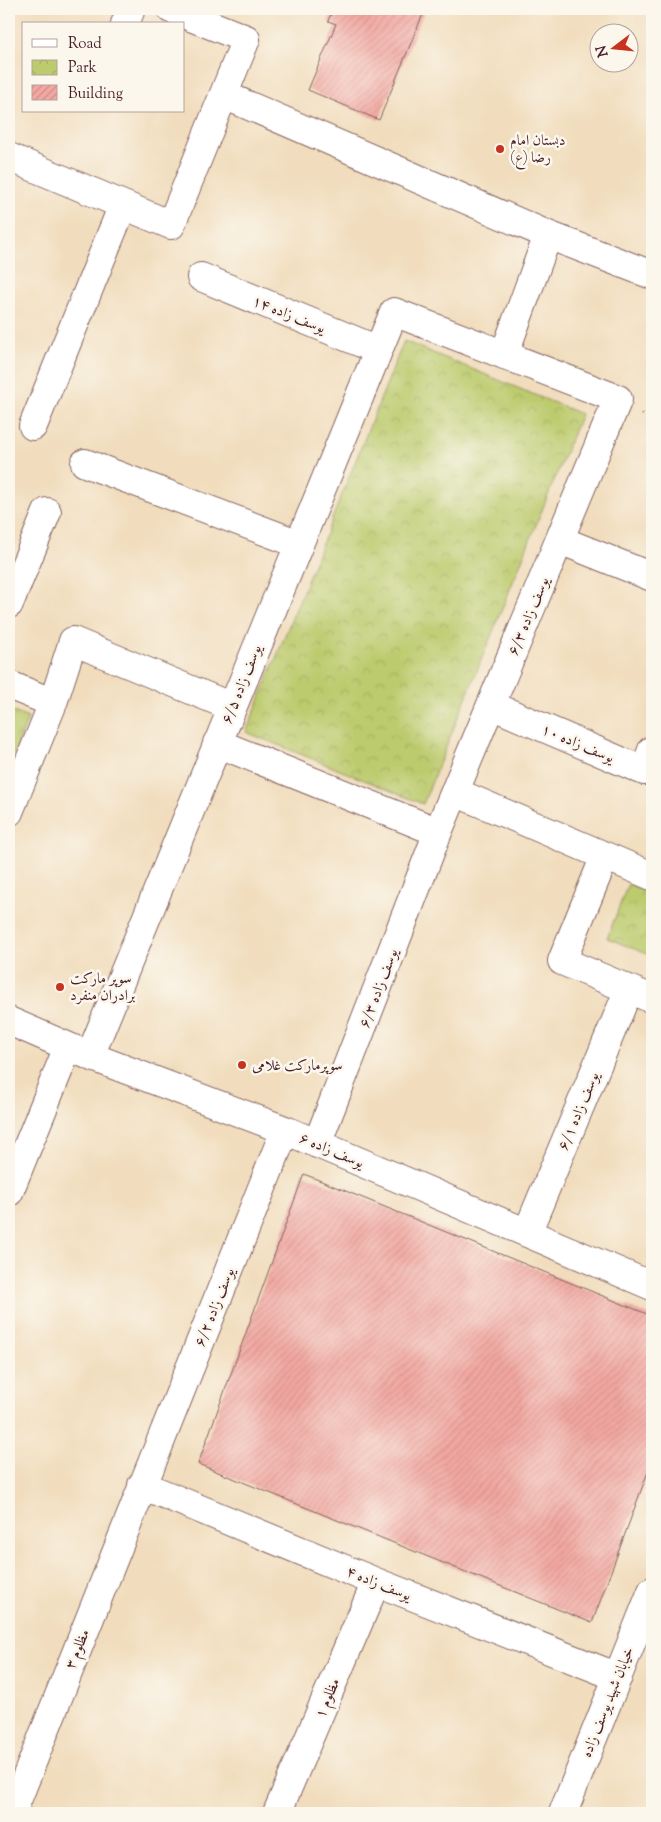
<svg xmlns="http://www.w3.org/2000/svg" width="661" height="1822" viewBox="0 0 661 1822" font-family="'Sorts Mill Goudy',Amiri,serif">
	<style>
		.park { fill: url(#park-crowns); stroke: #83754c }
		.building { fill: url(#building-hatch) }
		.lines { fill: none; stroke-linecap: round; stroke-linejoin: round }
		.minor-casing { stroke: #84625e; stroke-width: 30 }
		.path { stroke: #84625e; stroke-width: 3; stroke-dasharray: 1 4; stroke-linecap: butt }
		.minor { stroke: #fff; stroke-width: 28 }
		.poi-dot { fill: #c8321e; stroke: #fbf7ec; stroke-width: 2 }
		.labels { text-anchor: middle; stroke-width: 5; stroke-linejoin: round; paint-order: stroke }
		.poi-label { font-size: 15px; fill: #4a1f2b; stroke: #fbf7ec; text-anchor: start }
		.street-label { font-size: 15px; fill: #4a1f2b; stroke: #fbf7ec }
	</style>
	<defs>
		<pattern id="park-crowns" width="20" height="18" patternUnits="userSpaceOnUse" patternTransform="scale(1.25)"><rect width="20" height="18" fill="#bccb6d"/><path d="M2 6a3 3 0 1 1 6 0M12 15a3 3 0 1 1 6 0" fill="none" stroke="#a3ae5f"/></pattern>
		<pattern id="building-hatch" width="6" height="6" patternUnits="userSpaceOnUse" patternTransform="scale(1.25)"><rect width="6" height="6" fill="#f2a7a1"/><path d="M-1 1l2-2M0 6l6-6M5 7l2-2" fill="none" stroke="#d18f8b"/></pattern>
	</defs>
	<rect width="100%" height="100%" fill="#fbf7ec"/>
	<filter id="ink" filterUnits="userSpaceOnUse"><feTurbulence type="fractalNoise" baseFrequency=".02" numOctaves="2"/><feDisplacementMap in="SourceGraphic" scale="10" xChannelSelector="R" yChannelSelector="G"/><feConvolveMatrix kernelMatrix="1 2 1 2 8 2 1 2 1" color-interpolation-filters="sRGB"/></filter>
	<filter id="wash" filterUnits="userSpaceOnUse"><feTurbulence type="fractalNoise" baseFrequency=".0096" numOctaves="4" result="noise"/><feDisplacementMap in="SourceGraphic" scale="20" xChannelSelector="R" yChannelSelector="G"/><feGaussianBlur stdDeviation="1.12" result="paint"/><feColorMatrix in="noise" values="0 0 0 0 0 0 0 0 0 0 0 0 0 0 0 0 0 1.4 0 .05"/><feComposite in="paint" operator="in"/></filter>
	<g filter="url(#wash)">
		<rect width="100%" height="100%" fill="#f1ddbd"/>
		<path class="park" d="M 404,341 L 581,414 L 423,804 L 246,732 Z
			M 9,710 L 28,718 L 9,767 Z
			M 628,884 L 652,894 L 652,956 L 607,938 Z"/>
		<g id="blocks">
			<path class="building" d="M 333,9 L 425,9 L 379,120 L 308,90 L 336,24 L 328,21 Z
				M 304,1174 L 652,1316 L 652,1461 L 592,1623 L 198,1464 Z"/>
		</g>
	</g>
	<g filter="url(#ink)">
		<use href="#blocks" fill-opacity="0" stroke="#84625e" stroke-width="1"/>
		<g class="lines">
			<defs>
				<path id="minor" d="M 125,24 L 131,9
					M 224,95 L 548,235 L 652,275
					M 9,157 L 171,225 L 246,39 L 171,9
					M 201,277 L 378,350
					M 504,355 L 548,235
					M 33,426 L 123,205
					M 85,463 L 299,544
					M 560,540 L 652,577
					M 9,604 L 47,512
					M 9,685 L 53,703
					M 491,705 L 644,771 L 652,750
					M 217,743 L 438,832
					M 455,792 L 605,856
					M 9,812 L 53,703 L 73,641 L 232,707
					M 652,876 L 605,856 L 562,961 L 652,999
					M 9,1021 L 90,1056 L 285,1130 L 652,1286
					M 90,1056 L 394,312 L 618,399 L 438,832 L 317,1144
					M 9,1192 L 68,1047
					M 527,1233 L 629,989
					M 142,1485 L 376,1582 L 618,1677
					M 12,1813 L 285,1130
					M 277,1813 L 376,1582
					M 563,1813 L 652,1591"/>
			</defs>
			<use href="#minor" class="minor-casing"/>
			<path class="path" d="M 642,414 L 652,419"/>
			<use href="#minor" class="minor"/>
		</g>
	</g>
	<g class="poi-dot">
		<circle cx="500" cy="149" r="5"/>
		<circle cx="60" cy="987" r="5"/>
		<circle cx="242" cy="1065" r="5"/>
	</g>
	<g class="labels">
		<g class="poi-label">
			<text x="510" y="145">دبستان امام<tspan x="510" dy="17">رضا (ع)</tspan></text>
			<text x="70" y="983">سوپر مارکت<tspan x="70" dy="17">برادران منفرد</tspan></text>
			<text x="252" y="1070">سوپرمارکت غلامی</text>
		</g>
		<g class="street-label">
			<text transform="translate(289 314) rotate(22)" y="5">یوسف زاده ۱۴</text>
			<text transform="translate(528 616) rotate(-67)" y="5">یوسف زاده ۶/۳</text>
			<text transform="translate(241 684) rotate(-68)" y="5">یوسف زاده ۶/۵</text>
			<text transform="translate(578 743) rotate(23)" y="5">یوسف زاده ۱۰</text>
			<text transform="translate(378 988) rotate(-69)" y="5">یوسف زاده ۶/۳</text>
			<text transform="translate(578 1111) rotate(-67)" y="5">یوسف زاده ۶/۱</text>
			<text transform="translate(332 1150) rotate(23)" y="5">یوسف زاده ۶</text>
			<text transform="translate(214 1307) rotate(-68)" y="5">یوسف زاده ۶/۲</text>
			<text transform="translate(379 1583) rotate(22)" y="5">یوسف زاده ۴</text>
			<text transform="translate(77 1649) rotate(-68)" y="5">مظلوم ۳</text>
			<text transform="translate(327 1698) rotate(-67)" y="5">مظلوم ۱</text>
			<text transform="translate(607 1702) rotate(-68)" y="5">خیابان شهید یوسف زاده</text>
		</g>
	</g>
	<rect width="661" height="1822" fill="none" stroke="#fbf7ec" stroke-width="30"/>
	<rect x="22" y="22" width="162" height="90" fill="#fbf7ec" stroke="#b4a19f"/>
	<rect x="32" y="39" width="25" height="8" fill="#ffffff" stroke="#b4a19f"/>
	<text x="68" y="48" font-size="15" fill="#4a1f2b">Road</text>
	<rect x="32" y="60" width="25" height="15" fill="url(#park-crowns)" stroke="#b4a19f"/>
	<text x="68" y="72" font-size="15" fill="#4a1f2b">Park</text>
	<rect x="32" y="85" width="25" height="15" fill="url(#building-hatch)" stroke="#b4a19f"/>
	<text x="68" y="98" font-size="15" fill="#4a1f2b">Building</text>
	<g transform="translate(614 48) rotate(254)"><circle r="24" fill="#fbf7ec" stroke="#b4a19f"/>
	<path d="M0-4L9 19L0 12L-9 19Z" fill="#c8321e"/>
	<text y="-8" font-size="14" font-weight="bold" text-anchor="middle" fill="#4a1f2b">N</text>
	</g>
</svg>
